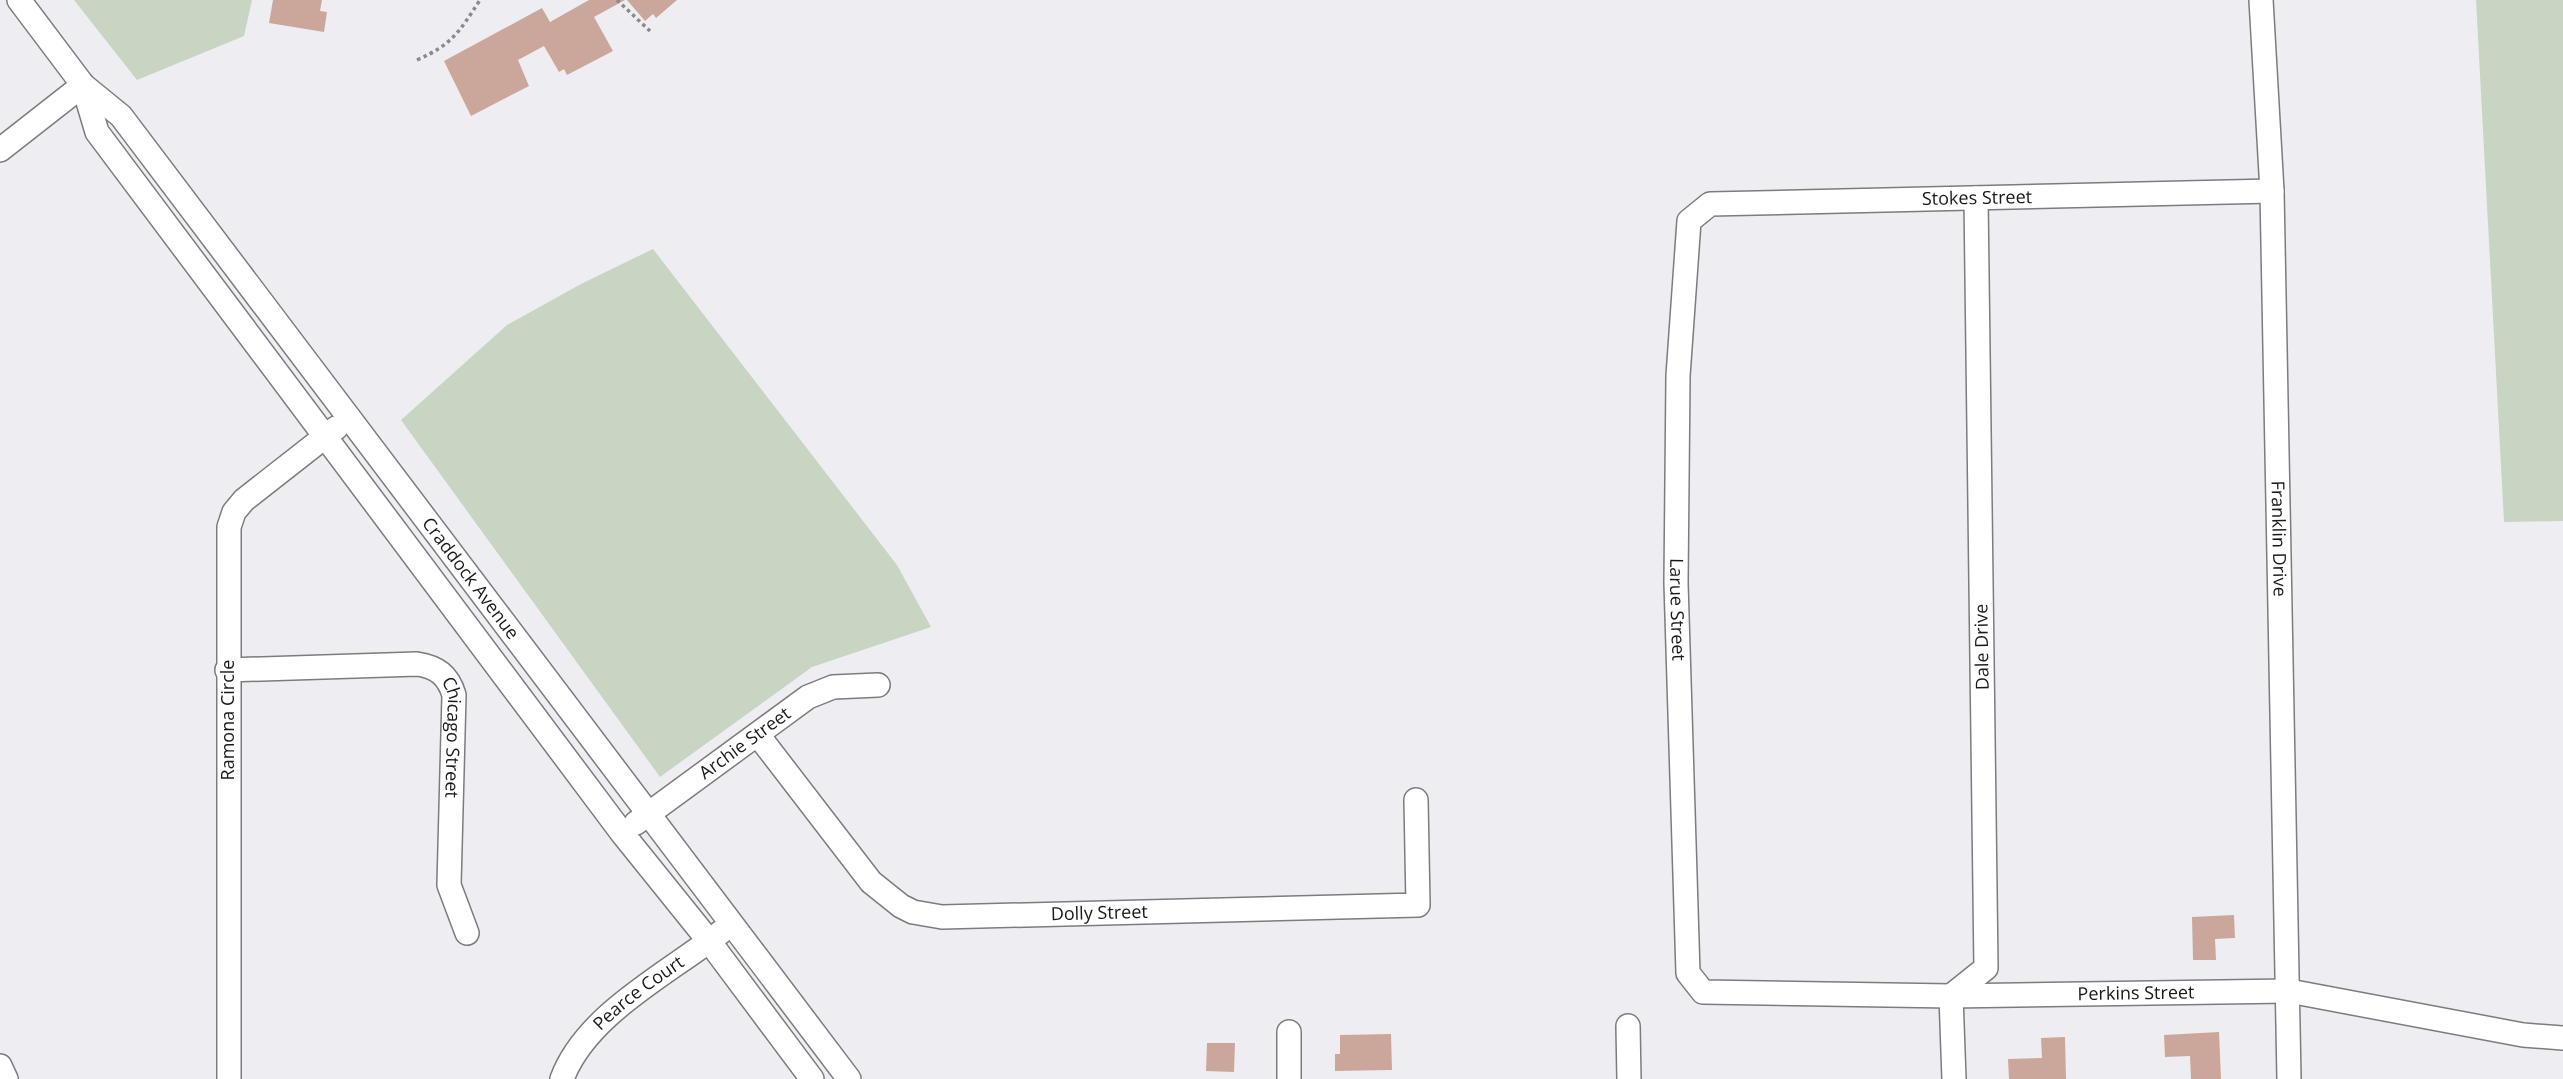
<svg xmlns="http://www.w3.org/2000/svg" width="2563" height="1079" viewBox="0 0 2563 1079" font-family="'Open Sans',sans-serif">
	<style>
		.green { fill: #c7d5c2 }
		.building { fill: #cba79b }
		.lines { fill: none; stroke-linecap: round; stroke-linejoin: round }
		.minor-casing { stroke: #7c7c7f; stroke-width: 26 }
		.path { stroke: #8a8a8d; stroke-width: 3.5; stroke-dasharray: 3.5 3.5; stroke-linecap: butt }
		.minor { stroke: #fff; stroke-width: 23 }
		.labels { text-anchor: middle; stroke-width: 5; stroke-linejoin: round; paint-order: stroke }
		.street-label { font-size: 18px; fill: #19191a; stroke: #fff }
	</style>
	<rect width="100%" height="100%" fill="#eeeef2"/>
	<path class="green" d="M 74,0 L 252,0 L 244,36 L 137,80 Z
		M 2476,0 L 2563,0 L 2563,521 L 2504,522 Z
		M 653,249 L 897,565 L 931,627 L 812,667 L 660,777 L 401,420 L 507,325 L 581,284 Z"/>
	<path class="building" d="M 273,0 L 322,0 L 320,11 L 327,12 L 324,32 L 269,23 Z
		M 589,0 L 625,0 L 594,17 L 613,51 L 567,75 L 564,69 L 559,72 L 544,46 L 518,60 L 529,86 L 471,116 L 444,61 L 542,8 L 550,22 Z
		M 627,0 L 677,0 L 656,18 L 653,14 L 645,21 Z
		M 2234,915 L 2235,938 L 2215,939 L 2216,960 L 2193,960 L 2192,917 Z
		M 2219,1032 L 2221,1079 L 2191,1079 L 2190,1056 L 2165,1057 L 2164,1035 Z
		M 1391,1034 L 1392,1070 L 1335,1071 L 1335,1054 L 1340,1054 L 1340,1035 Z
		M 2065,1037 L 2066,1079 L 2009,1079 L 2008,1059 L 2042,1058 L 2041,1038 Z
		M 1207,1043 L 1235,1043 L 1234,1072 L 1206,1071 Z"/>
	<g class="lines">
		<defs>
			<g id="minor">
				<path id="s1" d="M 19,0 L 83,85 L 121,116 L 849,1079"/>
				<path id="s2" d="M 2261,0 L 2272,191 L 2289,1079"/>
				<path d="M 83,85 L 97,132 L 622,833 L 709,941 L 812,1079"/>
				<path d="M 0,150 L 83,85"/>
				<path id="s3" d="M 2272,191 L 1710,204 L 1689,221 L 1678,376 L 1676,583 L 1688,973 L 1703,992 L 1951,996 L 2289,991 L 2523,1035 L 2563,1038"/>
				<path id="s4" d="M 227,670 L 417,664 C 437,667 448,675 454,695 L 449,885 L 467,933"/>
				<path id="s5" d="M 758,735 L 871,882 L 901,906 L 913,912 L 942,917 L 1418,905 L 1416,800"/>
				<path id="s6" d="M 636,823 L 808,697 L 833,687 L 878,685"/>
				<path d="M 1628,1026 L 1629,1079"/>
				<path d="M 1289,1032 L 1289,1079"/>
				<path d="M 0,1066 L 6,1079"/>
				<path d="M 229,1079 L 229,527 L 234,512 L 244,500 L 336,428"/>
				<path id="s7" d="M 562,1079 C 586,1014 669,973 721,932"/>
				<path d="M 1954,1079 L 1951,996 L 1986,968 L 1976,198"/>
			</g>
		</defs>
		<use href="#minor" class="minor-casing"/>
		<path class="path" d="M 617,0 L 650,31
			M 417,60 C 453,44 459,32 480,0"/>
		<use href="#minor" class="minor"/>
	</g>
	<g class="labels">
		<g class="street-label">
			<text transform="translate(1977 198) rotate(-1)" y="6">Stokes Street</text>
			<text dy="6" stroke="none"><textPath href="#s2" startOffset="539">Franklin Drive</textPath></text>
			<text dy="6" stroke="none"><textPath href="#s1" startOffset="735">Craddock Avenue</textPath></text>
			<text dy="6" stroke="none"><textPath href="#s3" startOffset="978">Larue Street</textPath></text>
			<text transform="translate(1982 647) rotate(-91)" y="6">Dale Drive</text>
			<text transform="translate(228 720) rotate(-90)" y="6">Ramona Circle</text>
			<text dy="6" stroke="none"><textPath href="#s4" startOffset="284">Chicago Street</textPath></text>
			<text dy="6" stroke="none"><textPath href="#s6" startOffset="135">Archie Street</textPath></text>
			<text dy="6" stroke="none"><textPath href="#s5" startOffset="424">Dolly Street</textPath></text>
			<text dy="6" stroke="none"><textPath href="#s3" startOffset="1799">Perkins Street</textPath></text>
			<text dy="6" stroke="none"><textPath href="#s7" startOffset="117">Pearce Court</textPath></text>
		</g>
	</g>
</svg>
